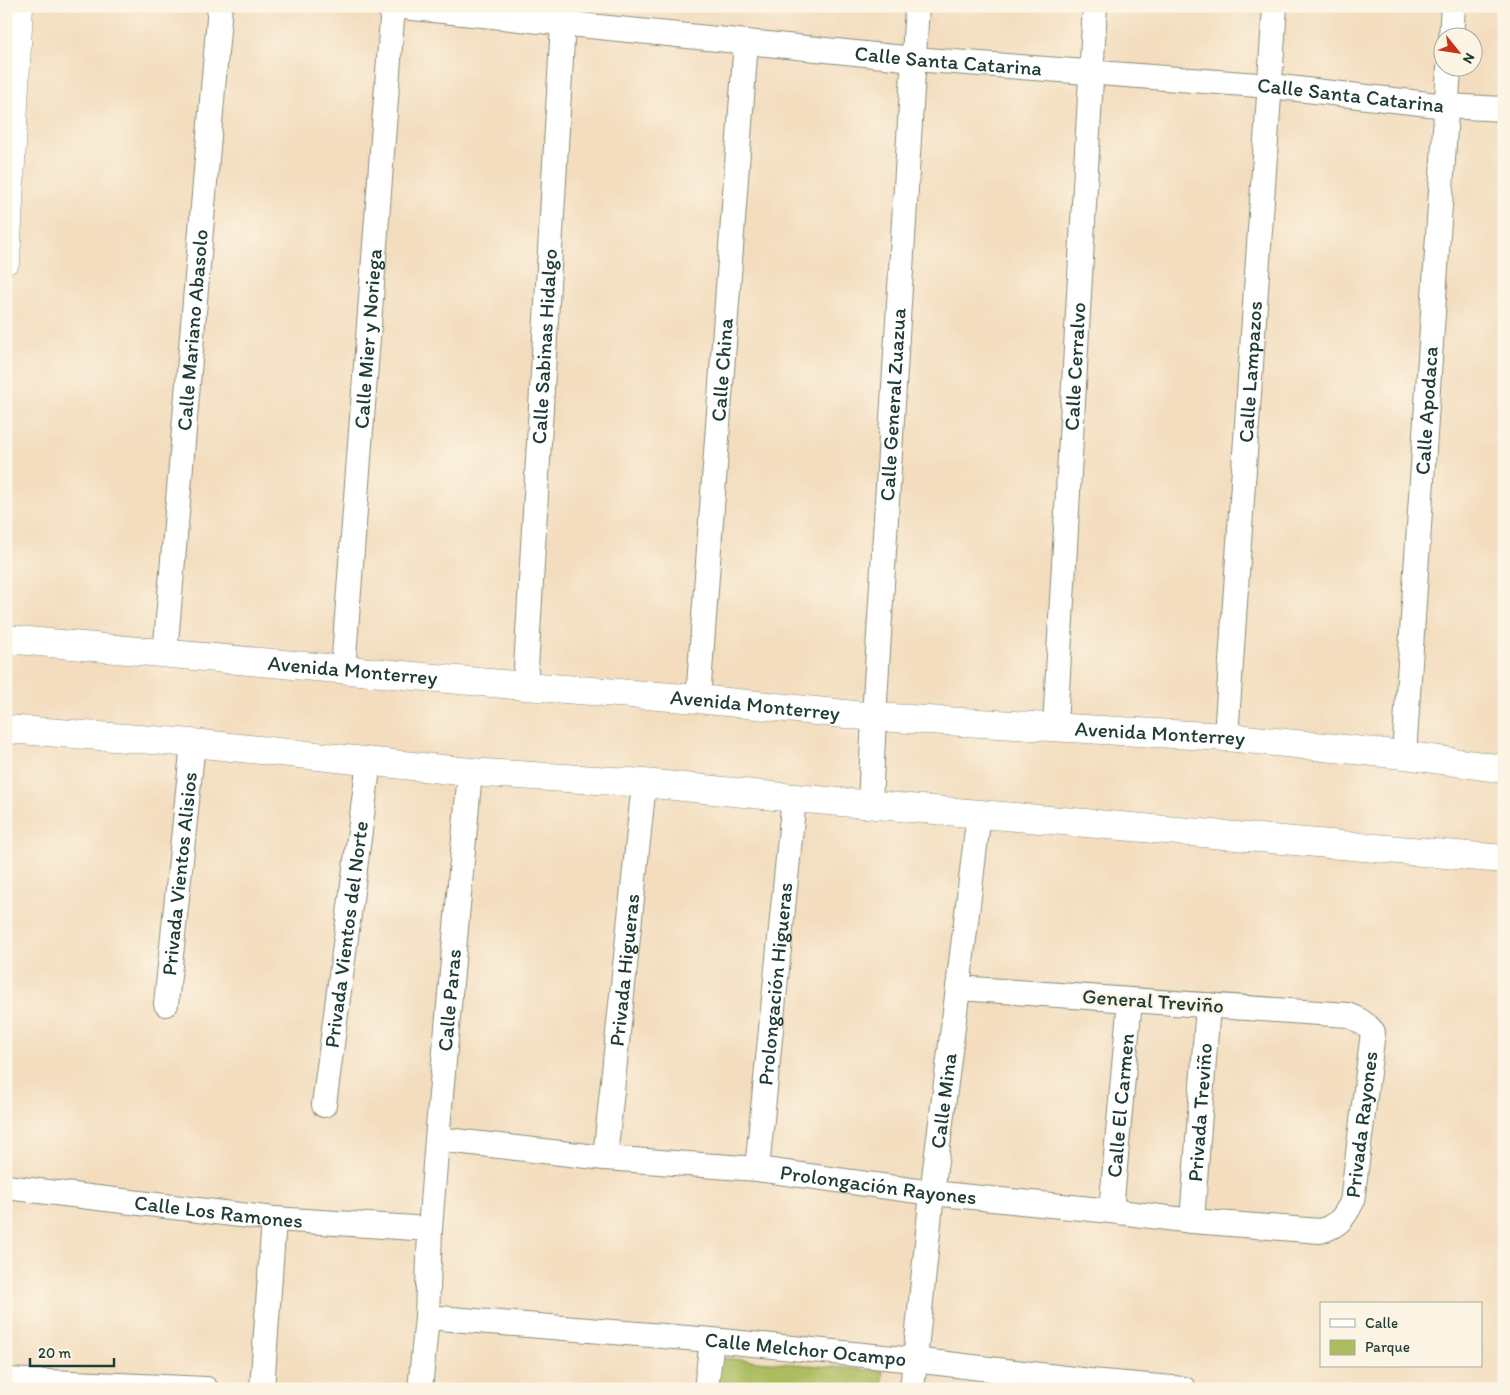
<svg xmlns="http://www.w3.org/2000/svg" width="1510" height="1395" viewBox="0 0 1510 1395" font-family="Itim,sans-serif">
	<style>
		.green { fill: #acbc5f; stroke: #667c4a }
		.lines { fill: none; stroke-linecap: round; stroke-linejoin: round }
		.street-casing { stroke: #898d79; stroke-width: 26 }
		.secondary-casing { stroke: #898d79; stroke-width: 29 }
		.street { stroke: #fff; stroke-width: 24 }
		.secondary { stroke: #fff; stroke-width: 28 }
		.labels { text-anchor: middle; stroke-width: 4.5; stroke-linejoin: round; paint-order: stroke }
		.street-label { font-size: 21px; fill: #1f3d34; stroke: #fcf5e5 }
	</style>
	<rect width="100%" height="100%" fill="#fcf5e5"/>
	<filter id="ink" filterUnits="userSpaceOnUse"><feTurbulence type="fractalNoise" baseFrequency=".02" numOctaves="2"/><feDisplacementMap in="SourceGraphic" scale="10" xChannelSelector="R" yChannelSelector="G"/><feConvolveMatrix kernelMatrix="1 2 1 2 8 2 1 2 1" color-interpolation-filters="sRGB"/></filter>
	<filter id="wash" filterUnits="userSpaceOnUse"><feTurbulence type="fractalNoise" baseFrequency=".0096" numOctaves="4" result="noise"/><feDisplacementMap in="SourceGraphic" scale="20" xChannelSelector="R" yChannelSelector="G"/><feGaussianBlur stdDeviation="1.12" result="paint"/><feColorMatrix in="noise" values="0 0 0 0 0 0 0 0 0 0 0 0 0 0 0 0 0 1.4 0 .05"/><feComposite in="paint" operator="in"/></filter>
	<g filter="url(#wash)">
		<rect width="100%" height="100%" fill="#f3ddbe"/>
		<path class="green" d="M 720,1358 L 883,1371 L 882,1389 L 716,1389 Z"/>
	</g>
	<g filter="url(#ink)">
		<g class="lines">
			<defs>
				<g id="street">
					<path id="s1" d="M 393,6 L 914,59 L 1271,86 L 1446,106 L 1504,109"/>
					<path d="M 1451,38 L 1453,6"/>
					<path id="s2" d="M 165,654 L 220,6"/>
					<path id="s3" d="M 343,670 L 393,6"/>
					<path id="s4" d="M 525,686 L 564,6"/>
					<path id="s5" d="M 698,699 L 746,42"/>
					<path id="s6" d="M 1055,726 L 1095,6"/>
					<path id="s7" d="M 1226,737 L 1275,6"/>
					<path id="s8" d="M 1404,755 L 1449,68"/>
					<path id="s9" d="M 870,804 L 874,717 L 917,6"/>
					<path id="s10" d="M 166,1004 L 193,743"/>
					<path id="s11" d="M 324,1105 L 369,762"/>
					<path id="s12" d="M 437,1139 L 605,1158 L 757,1169 L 932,1193 L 1111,1211 L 1192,1221 L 1320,1231 C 1338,1226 1344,1218 1352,1202 L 1373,1032 C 1366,1023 1358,1019 1348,1015 L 958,988"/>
					<path id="s13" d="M 605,1158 L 644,783"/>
					<path id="s14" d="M 757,1169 L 794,798"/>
					<path id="s15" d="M 6,1187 L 274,1219 L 430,1229"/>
					<path id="s16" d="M 1111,1211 L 1130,1000"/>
					<path id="s17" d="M 1192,1221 L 1208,1005"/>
					<path id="s18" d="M 427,1317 L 712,1340 L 914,1360 L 1090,1381 L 1184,1389"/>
					<path d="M 6,1380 L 206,1389"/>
					<path d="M 262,1389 L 274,1219"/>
					<path id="s19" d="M 420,1389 L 427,1317 L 430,1229 L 437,1139 L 470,772"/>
					<path d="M 706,1389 L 712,1340"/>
					<path id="s20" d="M 912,1389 L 932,1193 L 958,988 L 979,813"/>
				</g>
				<g id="secondary">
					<path d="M 6,260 L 19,6"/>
					<path id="s21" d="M 6,639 L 525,686 L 698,699 L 874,717 L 1226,737 L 1404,755 L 1504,769"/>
					<path d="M 6,729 L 193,743 L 470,772 L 644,783 L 794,798 L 1504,859"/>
				</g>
			</defs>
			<use href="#street" class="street-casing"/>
			<use href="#secondary" class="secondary-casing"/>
			<use href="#street" class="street"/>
			<use href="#secondary" class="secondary"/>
		</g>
	</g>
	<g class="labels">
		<g class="street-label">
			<text dy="7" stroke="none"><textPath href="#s1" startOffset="558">Calle Santa Catarina</textPath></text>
			<text dy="7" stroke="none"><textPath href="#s1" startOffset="962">Calle Santa Catarina</textPath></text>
			<text dy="7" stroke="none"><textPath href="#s2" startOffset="325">Calle Mariano Abasolo</textPath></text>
			<text dy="7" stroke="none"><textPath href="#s3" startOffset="332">Calle Mier y Noriega</textPath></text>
			<text dy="7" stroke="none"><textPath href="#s4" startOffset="340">Calle Sabinas Hidalgo</textPath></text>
			<text dy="7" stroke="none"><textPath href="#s6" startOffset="360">Calle Cerralvo</textPath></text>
			<text dy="7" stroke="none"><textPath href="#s5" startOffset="330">Calle China</textPath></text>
			<text dy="7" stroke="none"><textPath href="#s7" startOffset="366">Calle Lampazos</textPath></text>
			<text dy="7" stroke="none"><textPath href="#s9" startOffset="400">Calle General Zuazua</textPath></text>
			<text dy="7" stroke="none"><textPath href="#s8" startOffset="345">Calle Apodaca</textPath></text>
			<text dy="7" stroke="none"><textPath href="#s21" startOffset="348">Avenida Monterrey</textPath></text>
			<text dy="7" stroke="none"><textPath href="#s21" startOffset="752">Avenida Monterrey</textPath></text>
			<text dy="7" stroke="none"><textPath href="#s21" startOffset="1158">Avenida Monterrey</textPath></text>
			<text dy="7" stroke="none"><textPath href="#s10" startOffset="131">Privada Vientos Alisios</textPath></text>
			<text dy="7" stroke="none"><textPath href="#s11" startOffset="172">Privada Vientos del Norte</textPath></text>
			<text dy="7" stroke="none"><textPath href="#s13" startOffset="189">Privada Higueras</textPath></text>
			<text dy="7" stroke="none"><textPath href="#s14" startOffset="186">Prolongación Higueras</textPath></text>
			<text dy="7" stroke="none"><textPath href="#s19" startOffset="390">Calle Paras</textPath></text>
			<text transform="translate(1153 1001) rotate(4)" y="7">General Treviño</text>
			<text dy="7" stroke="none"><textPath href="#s20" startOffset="290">Calle Mina</textPath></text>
			<text dy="7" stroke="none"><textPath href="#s16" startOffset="106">Calle El Carmen</textPath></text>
			<text dy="7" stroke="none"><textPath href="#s17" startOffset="109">Privada Treviño</textPath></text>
			<text dy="7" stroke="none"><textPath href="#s12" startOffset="1011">Privada Rayones</textPath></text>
			<text dy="7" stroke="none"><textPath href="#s12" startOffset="444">Prolongación Rayones</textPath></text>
			<text dy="7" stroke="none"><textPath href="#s15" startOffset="214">Calle Los Ramones</textPath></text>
			<text dy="7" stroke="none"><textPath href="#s18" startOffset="380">Calle Melchor Ocampo</textPath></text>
		</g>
	</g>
	<rect width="1510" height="1395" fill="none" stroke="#fcf5e5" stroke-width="25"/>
	<rect x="1320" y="1302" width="162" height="65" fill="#fcf5e5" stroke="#a4ab9e"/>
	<rect x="1330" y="1319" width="25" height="8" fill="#ffffff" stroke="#a4ab9e"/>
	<text x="1365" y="1328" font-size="15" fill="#1f3d34">Calle</text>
	<rect x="1330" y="1340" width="25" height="15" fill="#acbc5f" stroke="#a4ab9e"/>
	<text x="1365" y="1352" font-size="15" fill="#1f3d34">Parque</text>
	<g transform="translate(1458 52) rotate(120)"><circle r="24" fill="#fcf5e5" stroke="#a4ab9e"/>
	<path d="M0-4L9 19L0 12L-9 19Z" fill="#c8321e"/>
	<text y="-8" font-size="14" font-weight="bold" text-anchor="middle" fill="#1f3d34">N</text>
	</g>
	<path d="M30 1358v8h84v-8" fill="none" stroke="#1f3d34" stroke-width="2.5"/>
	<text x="38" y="1358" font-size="15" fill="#1f3d34" stroke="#fcf5e5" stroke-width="4" paint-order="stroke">20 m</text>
</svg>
